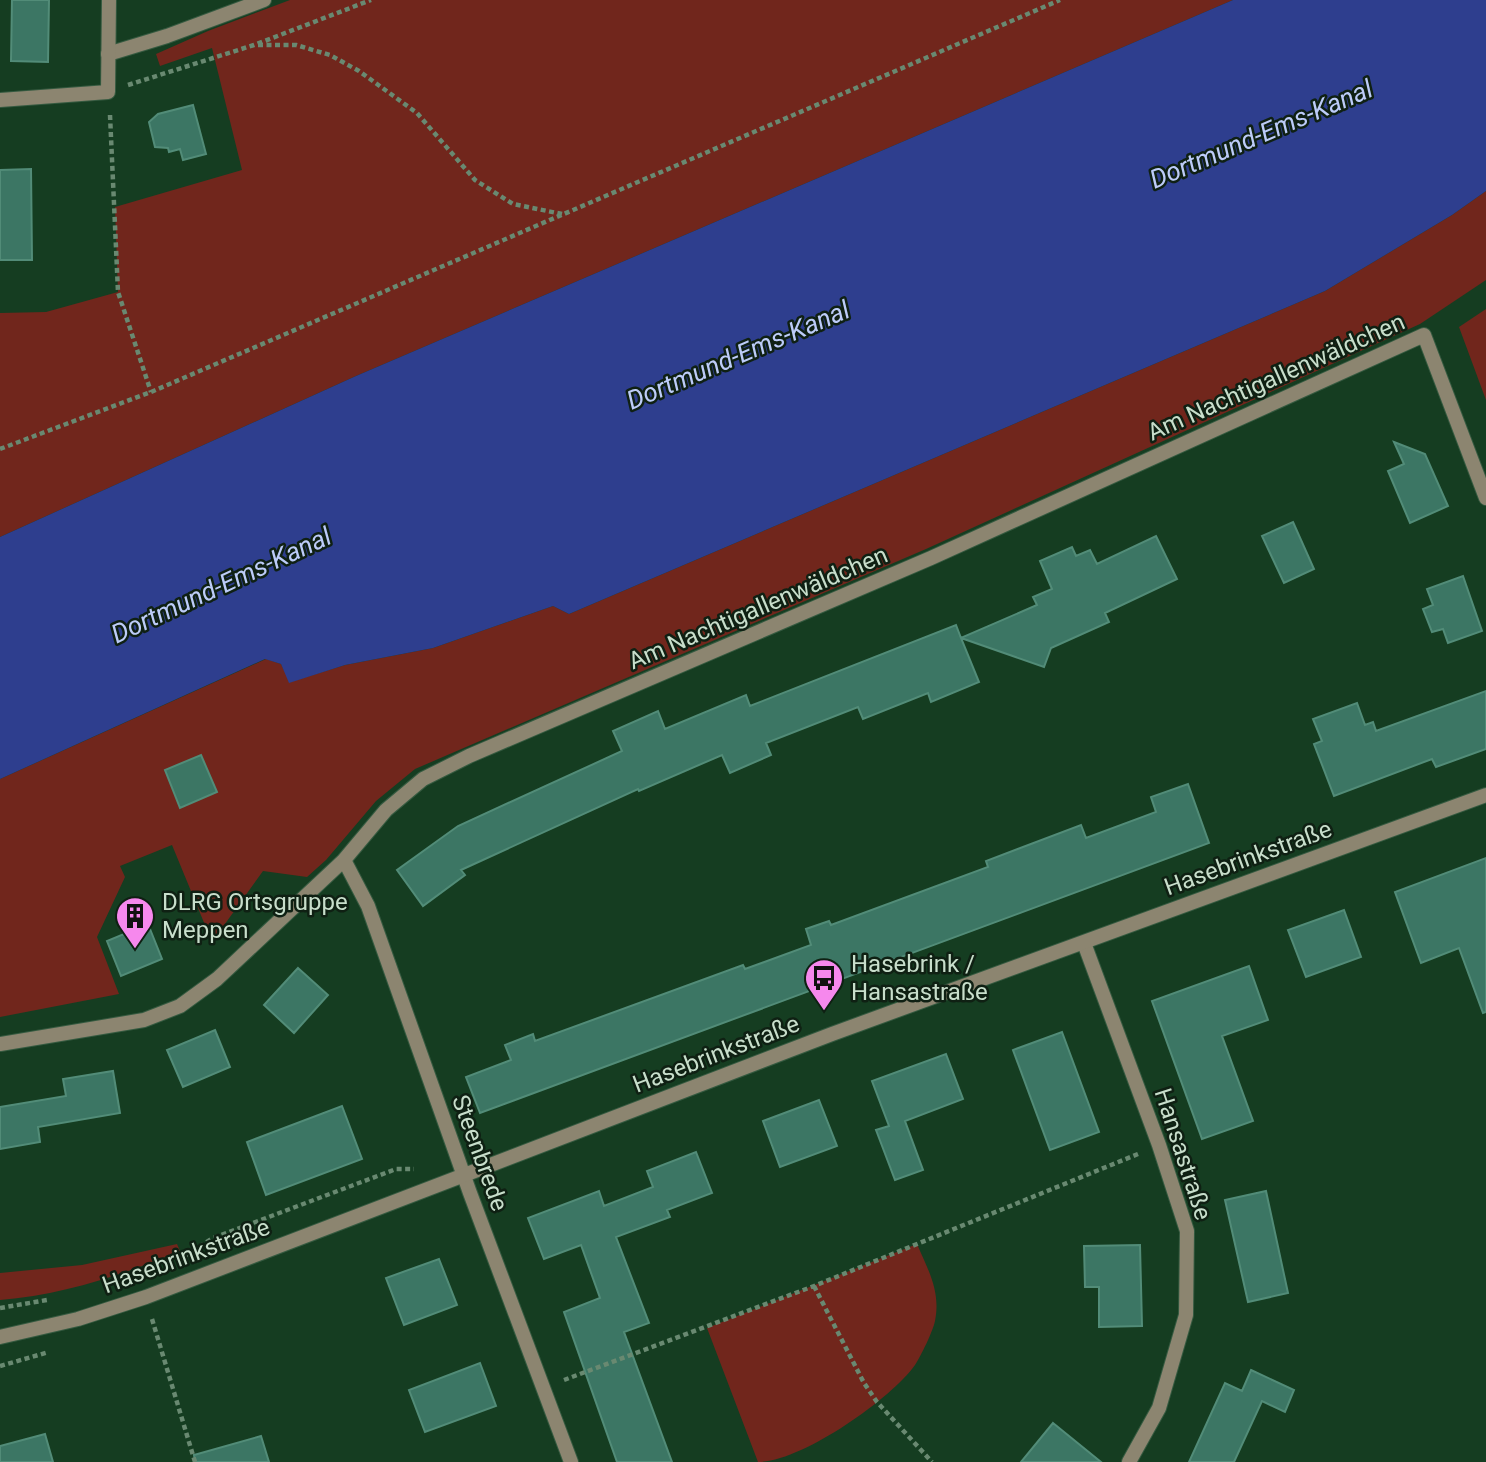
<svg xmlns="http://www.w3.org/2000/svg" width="1486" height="1462" viewBox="0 0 1486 1462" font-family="Roboto,sans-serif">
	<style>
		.green { fill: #71261c }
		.water { fill: #2e3e8e }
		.building { fill: #3c7664; stroke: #528c78; stroke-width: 2 }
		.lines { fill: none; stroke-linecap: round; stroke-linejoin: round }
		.service-casing { stroke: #355a40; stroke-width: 16 }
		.minor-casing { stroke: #355a40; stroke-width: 16 }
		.tertiary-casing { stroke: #355a40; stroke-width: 16 }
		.path { stroke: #698971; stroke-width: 4.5; stroke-dasharray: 5 3.5; stroke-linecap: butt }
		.service { stroke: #8c8570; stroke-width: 14 }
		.minor { stroke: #8c8570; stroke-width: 14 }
		.tertiary { stroke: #8c8570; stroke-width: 14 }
		.labels { text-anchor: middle; stroke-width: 5; stroke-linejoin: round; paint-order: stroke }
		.street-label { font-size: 24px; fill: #c8decb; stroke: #0f2013 }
		.poi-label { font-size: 24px; fill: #c8decb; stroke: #0f2013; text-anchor: start }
		.water-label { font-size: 26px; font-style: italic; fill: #bdccf9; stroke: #0f2013 }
	</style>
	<rect width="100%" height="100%" fill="#153d21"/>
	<path class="green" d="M 290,0 L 1233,0 L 356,376 L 0,537 L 0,313 L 46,312 L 118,292 L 115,207 L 242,170 L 212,48 L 160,66 L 156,54 L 208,31 Z
		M 1486,191 L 1486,280 L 1420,324 L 926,549 L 415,769 L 376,801 L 326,860 L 307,877 L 263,871 L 212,942 L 172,845 L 120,866 L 125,877 L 97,937 L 119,994 L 0,1017 L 0,779 L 266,659 L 281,664 L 290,682 L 345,665 L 433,648 L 553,606 L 569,614 L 1325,291 L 1452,215 Z
		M 1486,309 L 1486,400 L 1459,327 Z
		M 177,1244 L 180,1251 C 123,1275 62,1295 0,1300 L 0,1273 L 82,1265 Z
		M 917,1244 C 928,1270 941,1291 935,1321 C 933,1331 921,1356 915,1365 C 890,1400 801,1462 758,1462 L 707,1328 Z"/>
	<path class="water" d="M 1233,0 L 1486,0 L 1486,191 L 1452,215 L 1325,291 L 569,614 L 553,606 L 433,648 L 345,665 L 289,683 L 281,664 L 265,659 L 0,779 L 0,537 L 356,376 Z"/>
	<path class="building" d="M 12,0 L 49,0 L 48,62 L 11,61 Z
		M 193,105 L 206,154 L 183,160 L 180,149 L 169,152 L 168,148 L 155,147 L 149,122 L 158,114 Z
		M 31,169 L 32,260 L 0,260 L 0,170 Z
		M 1394,442 L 1425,454 L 1448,506 L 1410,523 L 1388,471 L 1404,464 Z
		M 1293,522 L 1314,569 L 1284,583 L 1262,536 Z
		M 1156,536 L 1177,579 L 1105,613 L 1109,622 L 1051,648 L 1044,667 L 961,638 L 979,682 L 931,702 L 928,693 L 863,719 L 858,707 L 766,743 L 771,755 L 730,773 L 722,755 L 639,791 L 638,789 L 461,870 L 465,875 L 423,906 L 397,870 L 458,826 L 622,751 L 613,731 L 658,711 L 665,729 L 746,695 L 750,706 L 956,625 L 961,638 L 1037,605 L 1033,597 L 1052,589 L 1040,561 L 1072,547 L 1076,556 L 1090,550 L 1097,564 Z
		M 1463,576 L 1482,631 L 1448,643 L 1443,629 L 1432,632 L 1423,609 L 1433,605 L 1427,589 Z
		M 1486,691 L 1486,749 L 1436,767 L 1432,759 L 1334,796 L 1314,744 L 1322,741 L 1313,719 L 1357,703 L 1365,725 L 1373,722 L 1376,731 Z
		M 201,755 L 217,792 L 180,808 L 165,770 Z
		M 1188,784 L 1209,843 L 480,1113 L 466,1077 L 511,1060 L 505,1045 L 533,1034 L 535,1041 L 743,965 L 745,969 L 811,945 L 806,929 L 829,921 L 831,925 L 988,867 L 986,861 L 1081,825 L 1086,838 L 1156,812 L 1151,797 Z
		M 1486,858 L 1486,1012 L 1483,1013 L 1459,948 L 1421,963 L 1395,892 Z
		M 1344,910 L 1361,957 L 1306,977 L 1288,930 Z
		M 148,924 L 162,959 L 121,976 L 107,941 Z
		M 1249,966 L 1268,1020 L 1222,1036 L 1253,1121 L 1202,1139 L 1152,1001 Z
		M 298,968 L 328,995 L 294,1033 L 264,1005 Z
		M 215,1030 L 230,1067 L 183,1087 L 167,1050 Z
		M 1062,1032 L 1099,1132 L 1050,1150 L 1013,1050 Z
		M 946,1054 L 963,1099 L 905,1121 L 923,1170 L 895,1180 L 876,1130 L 889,1126 L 872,1081 Z
		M 113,1071 L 120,1113 L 38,1127 L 40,1142 L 0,1149 L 0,1107 L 66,1096 L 63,1079 Z
		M 819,1100 L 837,1146 L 780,1167 L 763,1121 Z
		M 342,1106 L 362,1159 L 266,1195 L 247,1142 Z
		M 696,1152 L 712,1193 L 667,1210 L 670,1217 L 616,1237 L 649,1323 L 624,1332 L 672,1462 L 617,1462 L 564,1312 L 600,1298 L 581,1245 L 544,1259 L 528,1218 L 599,1191 L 604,1206 L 653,1187 L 647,1171 Z
		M 1266,1191 L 1288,1293 L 1248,1302 L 1225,1200 Z
		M 1140,1245 L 1142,1326 L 1099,1327 L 1099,1287 L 1085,1287 L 1084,1246 Z
		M 439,1259 L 457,1305 L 404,1325 L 386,1278 Z
		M 480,1363 L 496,1406 L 425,1432 L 409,1390 Z
		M 1251,1370 L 1294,1390 L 1285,1412 L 1262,1401 L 1234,1462 L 1189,1462 L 1225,1383 L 1242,1391 Z
		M 1053,1423 L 1101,1462 L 1021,1462 Z
		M 45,1434 L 53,1462 L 0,1462 L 0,1446 Z
		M 261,1436 L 269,1462 L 195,1462 L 194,1455 Z"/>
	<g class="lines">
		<defs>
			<path id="service" d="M 108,54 L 167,36 L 264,0"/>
			<path id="minor" d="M 0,100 L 108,92 L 109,0
				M 344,860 L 368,906 L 470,1193 L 571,1462
				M 1084,943 L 1159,1145 L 1187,1231 L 1186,1315 L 1159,1408 L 1129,1462
				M 0,1044 L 144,1020 L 180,1006 L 217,979 L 344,860 L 386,810 L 423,779 L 469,756 L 931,558 L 1424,335 L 1486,498"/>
			<path id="tertiary" d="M 0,1337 L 78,1319 L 146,1297 L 832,1034 L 1486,795"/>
		</defs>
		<use href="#service" class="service-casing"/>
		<use href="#minor" class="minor-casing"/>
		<use href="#tertiary" class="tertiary-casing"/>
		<path class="path" d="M 258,45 L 296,45 L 330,55 L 359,71 L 417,113 L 475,180 L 513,204 L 562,214
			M 128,85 L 254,45 L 371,0
			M 110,115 L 118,292 L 151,392
			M 0,449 L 151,392 L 1060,0
			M 185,1256 L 213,1238 L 396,1169 L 414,1169
			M 814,1286 L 864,1383 L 877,1402 L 932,1462
			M 0,1308 L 47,1300
			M 152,1319 L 195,1462
			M 0,1366 L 49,1352
			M 564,1380 L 814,1286 L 1138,1154"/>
		<use href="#service" class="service"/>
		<use href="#minor" class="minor"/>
		<use href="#tertiary" class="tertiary"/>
	</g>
	<defs>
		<symbol id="building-pin" viewBox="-11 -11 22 30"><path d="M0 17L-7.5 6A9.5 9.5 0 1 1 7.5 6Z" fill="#f688ed" stroke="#0f2013"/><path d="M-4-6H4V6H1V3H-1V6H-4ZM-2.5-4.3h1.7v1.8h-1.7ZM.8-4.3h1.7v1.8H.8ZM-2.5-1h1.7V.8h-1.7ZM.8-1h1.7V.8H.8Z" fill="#111"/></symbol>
		<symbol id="bus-pin" viewBox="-11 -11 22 30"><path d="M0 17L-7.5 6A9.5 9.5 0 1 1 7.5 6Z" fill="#f688ed" stroke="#0f2013"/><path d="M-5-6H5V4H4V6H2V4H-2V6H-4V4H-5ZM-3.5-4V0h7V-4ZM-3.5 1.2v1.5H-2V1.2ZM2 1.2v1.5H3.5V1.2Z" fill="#111"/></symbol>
	</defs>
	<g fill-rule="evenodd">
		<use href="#building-pin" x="113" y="894" width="44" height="60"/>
		<use href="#bus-pin" x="802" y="956" width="44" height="60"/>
	</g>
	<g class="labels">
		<g class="street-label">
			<text transform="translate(1276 377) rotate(-24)" y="8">Am Nachtigallenwäldchen</text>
			<text transform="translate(758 608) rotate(-23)" y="8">Am Nachtigallenwäldchen</text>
			<text transform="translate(1248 858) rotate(-20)" y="8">Hasebrinkstraße</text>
			<text transform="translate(716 1054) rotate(-21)" y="8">Hasebrinkstraße</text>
			<text transform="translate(480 1153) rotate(70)" y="8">Steenbrede</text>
			<text transform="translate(1183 1154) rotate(72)" y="8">Hansastraße</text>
			<text transform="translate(186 1256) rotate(-20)" y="8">Hasebrinkstraße</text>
		</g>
		<g class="poi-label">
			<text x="162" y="910">DLRG Ortsgruppe<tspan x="162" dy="28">Meppen</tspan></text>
			<text x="851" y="972">Hasebrink /<tspan x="851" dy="28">Hansastraße</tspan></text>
		</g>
		<g class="water-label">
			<text transform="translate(1261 134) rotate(-23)" y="9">Dortmund-Ems-Kanal</text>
			<text transform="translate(738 355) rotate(-23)" y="9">Dortmund-Ems-Kanal</text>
			<text transform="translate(221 585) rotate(-25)" y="9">Dortmund-Ems-Kanal</text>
		</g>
	</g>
</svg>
